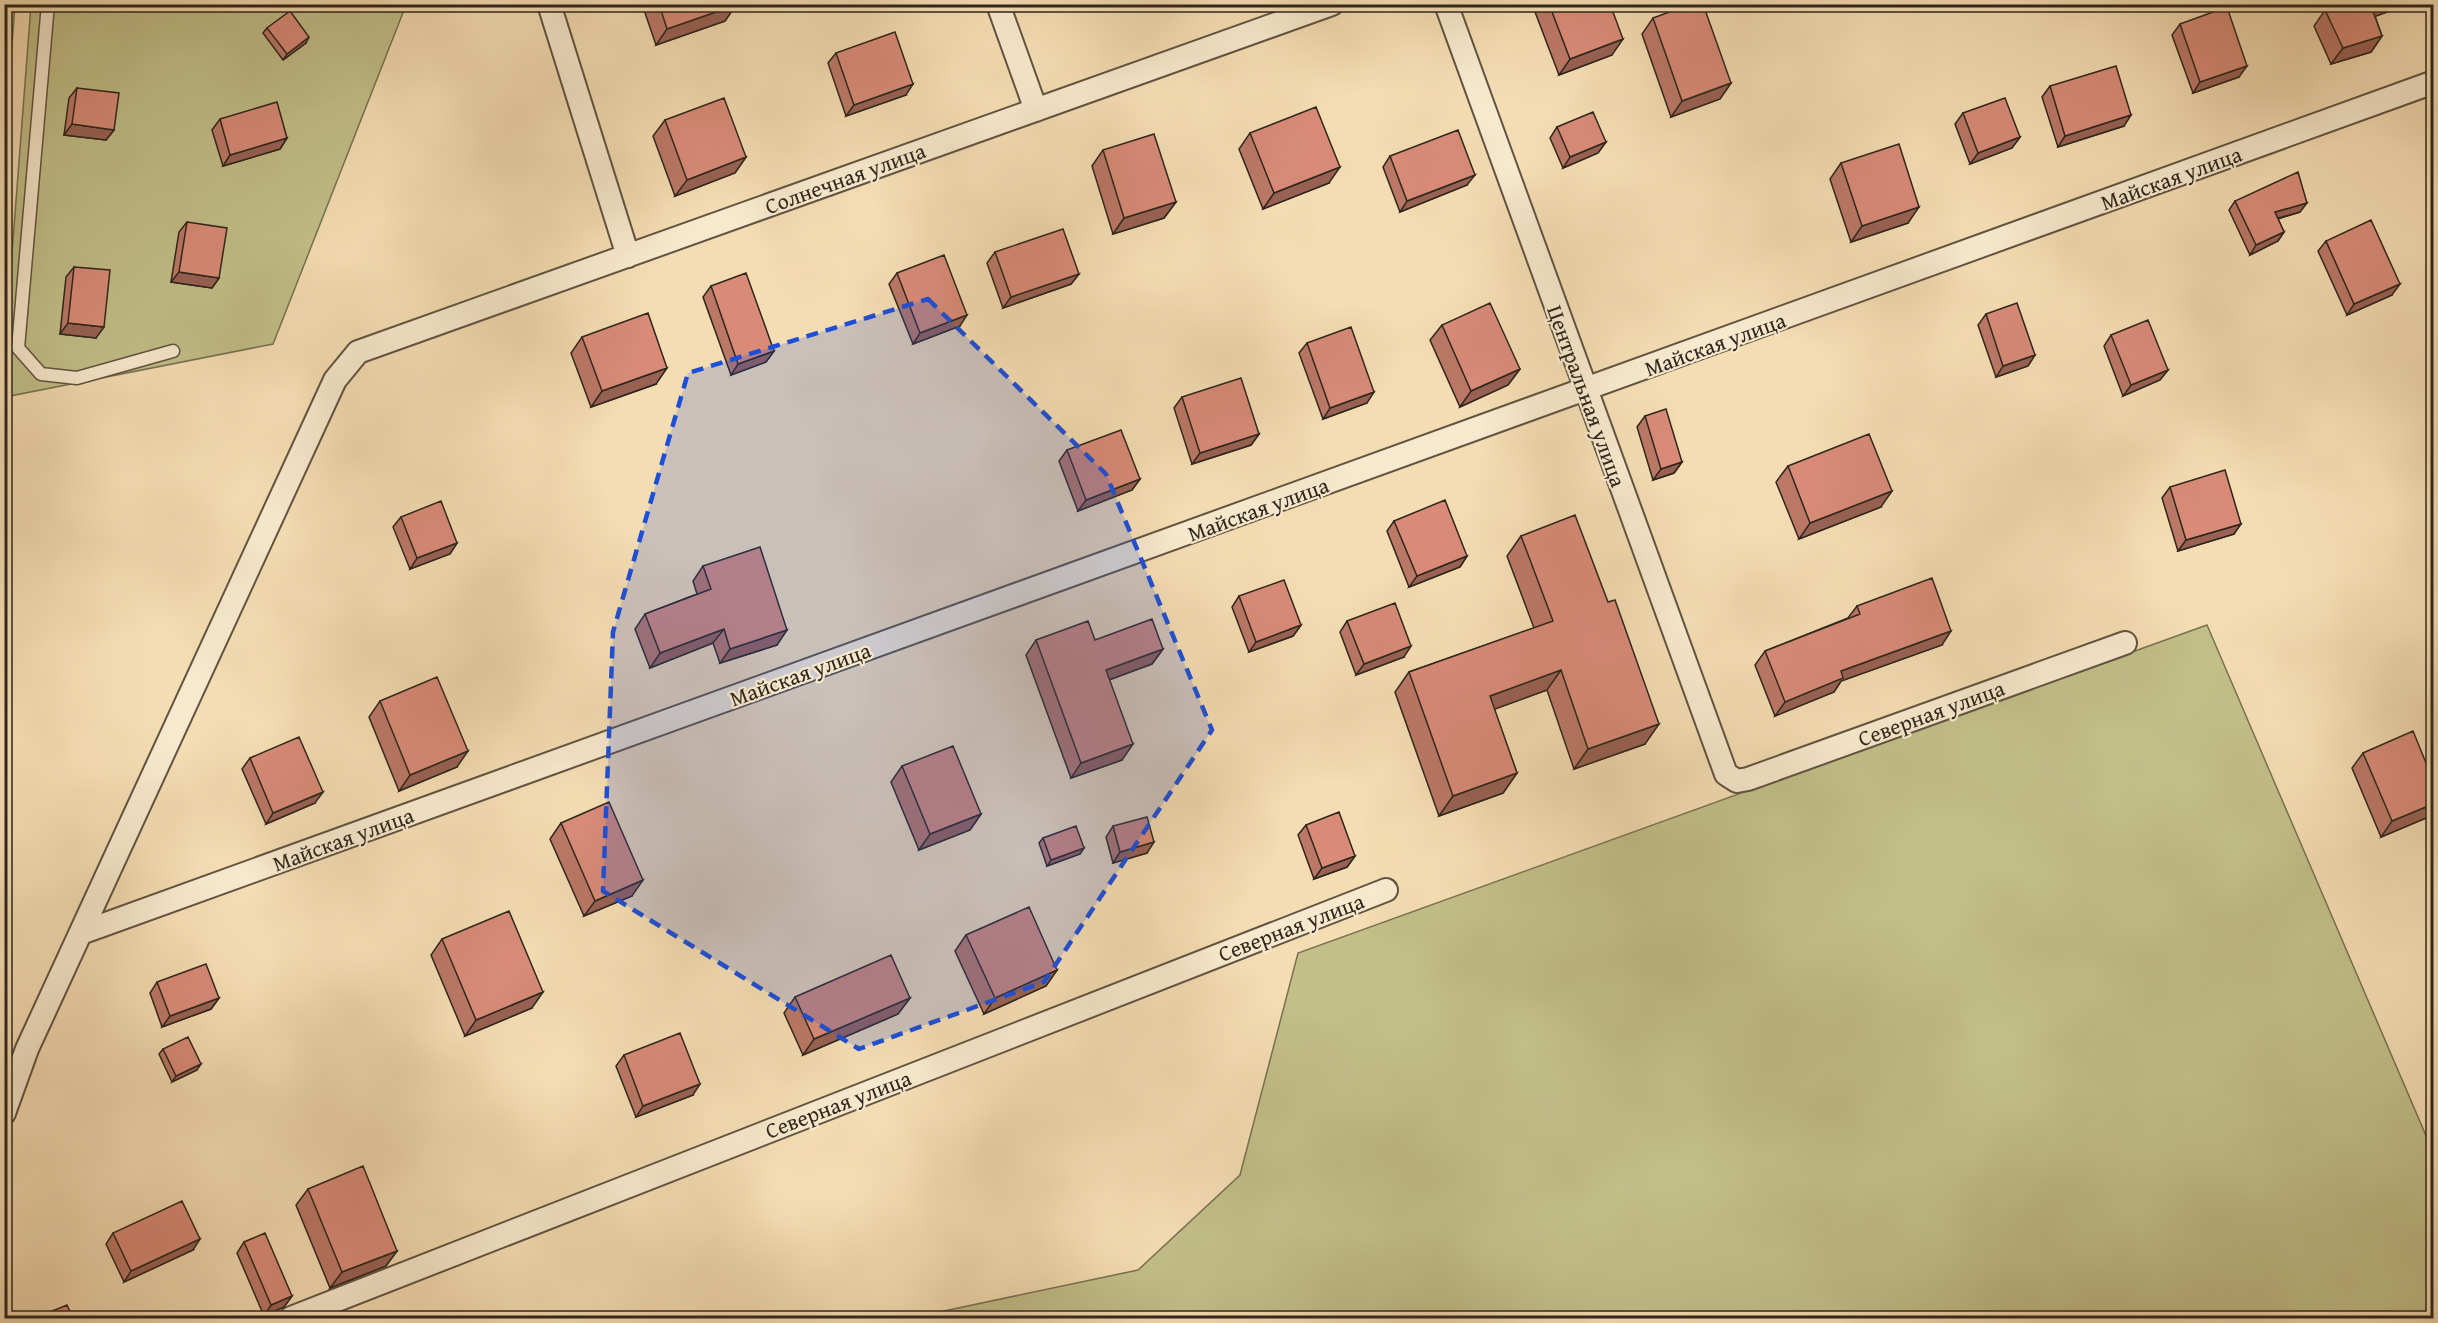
<svg xmlns="http://www.w3.org/2000/svg" width="2438" height="1323" viewBox="0 0 2438 1323" font-family="'Gentium Book Plus',serif">
	<style>
		.green { fill: #c2bf89; stroke: #787252; stroke-width: 1.5 }
		.lines { fill: none; stroke-linecap: round; stroke-linejoin: round }
		.service-casing { stroke: #605442; stroke-width: 15 }
		.minor-casing { stroke: #605442; stroke-width: 26 }
		.service { stroke: #f8e9ce; stroke-width: 12 }
		.minor { stroke: #f8e9ce; stroke-width: 22 }
		.wall { fill: #bb7867; stroke: #2e261c; stroke-width: 1.5 }
		.shaded-wall { fill: #986154; stroke: #2e261c; stroke-width: 1.5 }
		.building { fill: #d98b78; stroke: #2e261c; stroke-width: 1.5 }
		.marked { fill: #1d4ed8; fill-opacity: 0.2; stroke: #1d4ed8; stroke-width: 4.5; stroke-dasharray: 12 8; stroke-linejoin: round }
		.labels { text-anchor: middle; stroke-width: 4.5; stroke-linejoin: round; paint-order: stroke }
		.street-label { font-size: 22px; fill: #2e261c; stroke: #f8e9ce }
	</style>
	<rect width="100%" height="100%" fill="#f5ddb3"/>
	<filter id="stains"><feTurbulence type="fractalNoise" baseFrequency=".00333" numOctaves="4"/><feColorMatrix values="0 0 0 0 .2 0 0 0 0 .09 0 0 0 0 .02 0 0 0 .5 -.17"/></filter>
	<radialGradient id="worn" r=".72"><stop offset=".6" stop-color="#630" stop-opacity="0"/><stop offset="1" stop-color="#630" stop-opacity=".3"/></radialGradient>
	<path class="green" d="M 5,4 L 15,5 L 5,137 L 4,5 Z
		M 31,5 L 406,5 L 273,344 L 5,397 L 5,345 Z
		M 2207,625 L 2433,1152 L 2433,1318 L 911,1318 L 1138,1270 L 1240,1175 L 1298,953 Z"/>
	<g class="lines">
		<defs>
			<path id="service" d="M 48,4 L 18,348 L 41,374 L 77,378 L 173,351"/>
			<path id="minor" d="M 549,4 L 628,256
				M 998,4 L 1036,110
				M 1446,4 L 1726,774 L 1737,781 L 1748,779 L 2125,643
				M 81,933 L 2434,82
				M 4,1113 L 27,1049 L 335,380 L 358,352 L 1332,4
				M 291,1318 L 1386,890"/>
		</defs>
		<use href="#service" class="service-casing"/>
		<use href="#minor" class="minor-casing"/>
		<use href="#service" class="service"/>
		<use href="#minor" class="minor"/>
	</g>
	<path class="wall" d="M 642,4 L 736,4 L 725,21 L 656,45 Z
		M 1532,4 L 1610,4 L 1612,55 L 1559,75 Z
		M 2327,4 L 2409,4 L 2375,16 L 2382,36 L 2371,52 L 2331,64 L 2314,26 L 2325,10 L 2327,9 L 2326,6 Z
		M 2429,4 L 2433,4 L 2433,22 Z
		M 1653,18 L 1731,83 L 1720,99 L 1671,117 L 1642,34 Z
		M 2180,24 L 2239,77 L 2193,93 L 2172,35 Z
		M 267,28 L 306,43 L 283,60 L 263,33 Z
		M 836,53 L 906,95 L 846,116 L 828,63 Z
		M 2050,86 L 2124,126 L 2058,147 L 2042,97 Z
		M 77,88 L 114,130 L 106,140 L 64,135 L 69,98 Z
		M 1963,113 L 2020,137 L 2012,148 L 1970,164 L 1955,124 Z
		M 220,119 L 287,138 L 280,149 L 223,166 L 212,130 Z
		M 665,120 L 746,157 L 735,173 L 675,196 L 653,136 Z
		M 1557,127 L 1606,142 L 1598,153 L 1563,168 L 1550,138 Z
		M 1250,133 L 1329,183 L 1263,209 L 1239,149 Z
		M 1103,150 L 1176,202 L 1164,218 L 1113,234 L 1092,166 Z
		M 1390,156 L 1467,185 L 1400,212 L 1383,167 Z
		M 1841,163 L 1908,223 L 1851,242 L 1830,179 Z
		M 2235,201 L 2300,212 L 2278,219 L 2284,232 L 2278,241 L 2250,255 L 2229,210 Z
		M 187,222 L 219,278 L 212,288 L 171,282 L 179,232 Z
		M 2326,241 L 2392,295 L 2347,315 L 2318,251 Z
		M 995,252 L 1079,274 L 1071,284 L 1003,308 L 987,263 Z
		M 74,267 L 96,338 L 60,334 L 66,277 Z
		M 897,273 L 960,326 L 913,344 L 889,284 Z
		M 711,286 L 774,351 L 766,362 L 731,375 L 703,297 Z
		M 1986,314 L 2035,355 L 2028,366 L 1996,377 L 1978,325 Z
		M 1442,325 L 1520,369 L 1508,385 L 1460,407 L 1430,340 Z
		M 2111,335 L 2168,370 L 2160,380 L 2123,396 L 2104,346 Z
		M 582,337 L 656,384 L 591,407 L 571,353 Z
		M 1307,343 L 1367,403 L 1323,419 L 1299,353 Z
		M 1182,397 L 1259,434 L 1251,445 L 1192,464 L 1174,408 Z
		M 1645,416 L 1682,462 L 1674,473 L 1653,480 L 1637,427 Z
		M 1067,450 L 1140,479 L 1132,490 L 1078,511 L 1059,461 Z
		M 1788,466 L 1881,507 L 1799,539 L 1776,482 Z
		M 2170,487 L 2234,534 L 2178,551 L 2162,498 Z
		M 401,517 L 457,543 L 450,554 L 410,569 L 393,527 Z
		M 1394,521 L 1467,556 L 1460,567 L 1409,587 L 1387,531 Z
		M 1521,536 L 1645,744 L 1574,769 L 1547,690 L 1494,709 L 1517,773 L 1503,793 L 1439,816 L 1395,692 L 1409,672 L 1534,628 L 1507,556 Z
		M 703,566 L 777,645 L 720,663 L 713,643 L 650,668 L 635,629 L 645,614 L 697,594 L 693,581 Z
		M 1239,596 L 1301,625 L 1293,636 L 1249,652 L 1232,607 Z
		M 1857,606 L 1942,645 L 1841,681 L 1834,692 L 1775,716 L 1755,665 L 1765,651 L 1848,618 Z
		M 1347,621 L 1404,657 L 1356,675 L 1340,632 Z
		M 1036,640 L 1095,640 L 1163,649 L 1152,664 L 1109,680 L 1122,760 L 1071,778 L 1026,655 Z
		M 380,701 L 457,767 L 399,791 L 369,717 Z
		M 2363,753 L 2431,816 L 2381,837 L 2352,768 Z
		M 250,758 L 315,803 L 266,824 L 242,769 Z
		M 902,766 L 981,814 L 970,830 L 919,850 L 891,782 Z
		M 561,823 L 632,896 L 584,916 L 550,839 Z
		M 1306,825 L 1355,856 L 1347,867 L 1314,879 L 1298,835 Z
		M 1113,826 L 1147,853 L 1113,863 L 1106,837 Z
		M 1043,838 L 1084,848 L 1080,854 L 1047,866 L 1039,843 Z
		M 966,935 L 1057,970 L 1046,986 L 984,1014 L 955,951 Z
		M 442,939 L 532,1008 L 465,1036 L 431,955 Z
		M 157,982 L 219,998 L 211,1009 L 162,1027 L 150,993 Z
		M 795,997 L 910,998 L 898,1014 L 803,1055 L 784,1013 Z
		M 163,1049 L 197,1070 L 172,1082 L 159,1054 Z
		M 624,1055 L 693,1095 L 636,1117 L 616,1066 Z
		M 308,1189 L 397,1251 L 386,1266 L 330,1288 L 296,1205 Z
		M 113,1233 L 193,1250 L 124,1282 L 106,1244 Z
		M 244,1242 L 292,1296 L 284,1307 L 264,1316 L 237,1253 Z"/>
	<path class="shaded-wall" d="M 2374,4 L 2409,4 L 2360,22 L 2371,6 Z
		M 736,5 L 725,21 L 656,45 L 667,29 Z
		M 2382,36 L 2371,52 L 2331,64 L 2343,48 Z
		M 309,37 L 306,43 L 283,60 L 287,54 Z
		M 1623,39 L 1612,55 L 1559,75 L 1570,59 Z
		M 2247,66 L 2239,77 L 2193,93 L 2200,82 Z
		M 1731,83 L 1720,99 L 1671,117 L 1682,101 Z
		M 913,84 L 906,95 L 846,116 L 854,105 Z
		M 2131,115 L 2124,126 L 2058,147 L 2065,136 Z
		M 72,124 L 114,130 L 106,140 L 64,135 Z
		M 2020,137 L 2012,148 L 1970,164 L 1978,153 Z
		M 287,138 L 280,149 L 223,166 L 230,155 Z
		M 1606,142 L 1598,153 L 1563,168 L 1570,157 Z
		M 746,157 L 735,173 L 675,196 L 687,180 Z
		M 1340,167 L 1329,183 L 1263,209 L 1274,193 Z
		M 1475,175 L 1467,185 L 1400,212 L 1407,201 Z
		M 1176,202 L 1164,218 L 1113,234 L 1124,218 Z
		M 2307,203 L 2300,212 L 2268,221 L 2275,212 Z
		M 1919,207 L 1908,223 L 1851,242 L 1862,226 Z
		M 2284,232 L 2278,241 L 2250,255 L 2256,245 Z
		M 179,272 L 219,278 L 212,288 L 171,282 Z
		M 1079,274 L 1071,284 L 1003,308 L 1011,297 Z
		M 2400,284 L 2392,295 L 2347,315 L 2354,304 Z
		M 967,315 L 960,326 L 913,344 L 920,333 Z
		M 68,323 L 104,327 L 96,338 L 60,334 Z
		M 774,351 L 766,362 L 731,375 L 738,364 Z
		M 2035,355 L 2028,366 L 1996,377 L 2003,366 Z
		M 667,368 L 656,384 L 591,407 L 602,391 Z
		M 1520,369 L 1508,385 L 1460,407 L 1471,391 Z
		M 2168,370 L 2160,380 L 2123,396 L 2131,385 Z
		M 1374,392 L 1367,403 L 1323,419 L 1330,408 Z
		M 1259,434 L 1251,445 L 1192,464 L 1200,453 Z
		M 1682,462 L 1674,473 L 1653,480 L 1661,469 Z
		M 1140,479 L 1132,490 L 1078,511 L 1086,500 Z
		M 1892,491 L 1881,507 L 1799,539 L 1810,523 Z
		M 2241,524 L 2234,534 L 2178,551 L 2186,540 Z
		M 457,543 L 450,554 L 410,569 L 417,558 Z
		M 1467,556 L 1460,567 L 1409,587 L 1417,576 Z
		M 1301,625 L 1293,636 L 1249,652 L 1256,642 Z
		M 724,629 L 713,643 L 650,668 L 660,653 Z
		M 787,630 L 777,645 L 720,663 L 730,649 Z
		M 1951,631 L 1942,645 L 1841,681 L 1834,692 L 1775,716 L 1785,702 L 1841,671 Z
		M 1411,646 L 1404,657 L 1356,675 L 1364,664 Z
		M 1163,649 L 1152,664 L 1095,685 L 1106,670 Z
		M 1561,670 L 1547,690 L 1476,716 L 1490,696 Z
		M 1659,724 L 1645,744 L 1574,769 L 1588,749 Z
		M 1133,744 L 1122,760 L 1071,778 L 1081,763 Z
		M 468,751 L 457,767 L 399,791 L 410,775 Z
		M 1517,773 L 1503,793 L 1439,816 L 1453,796 Z
		M 323,792 L 315,803 L 266,824 L 273,813 Z
		M 2433,804 L 2433,813 L 2431,816 L 2381,837 L 2392,821 Z
		M 981,814 L 970,830 L 919,850 L 930,834 Z
		M 1154,842 L 1147,853 L 1113,863 L 1120,852 Z
		M 1084,848 L 1080,854 L 1047,866 L 1051,860 Z
		M 1355,856 L 1347,867 L 1314,879 L 1322,868 Z
		M 643,880 L 632,896 L 584,916 L 595,901 Z
		M 1057,970 L 1046,986 L 984,1014 L 995,998 Z
		M 543,992 L 532,1008 L 465,1036 L 476,1020 Z
		M 219,998 L 211,1009 L 162,1027 L 170,1016 Z
		M 910,998 L 898,1014 L 803,1055 L 814,1039 Z
		M 201,1064 L 197,1070 L 172,1082 L 176,1076 Z
		M 700,1084 L 693,1095 L 636,1117 L 643,1106 Z
		M 200,1239 L 193,1250 L 124,1282 L 131,1271 Z
		M 397,1251 L 386,1266 L 330,1288 L 342,1272 Z
		M 292,1296 L 284,1307 L 264,1316 L 271,1305 Z"/>
	<path class="building" d="M 659,4 L 736,4 L 736,5 L 667,29 Z
		M 1549,4 L 1610,4 L 1623,39 L 1570,59 Z
		M 1691,4 L 1703,4 L 1731,83 L 1682,101 L 1653,18 Z
		M 2338,4 L 2374,4 L 2371,6 L 2382,36 L 2343,48 L 2325,10 Z
		M 2227,7 L 2247,66 L 2200,82 L 2180,24 Z
		M 290,11 L 309,37 L 287,54 L 267,28 Z
		M 895,32 L 913,84 L 854,105 L 836,53 Z
		M 2116,66 L 2131,115 L 2065,136 L 2050,86 Z
		M 77,88 L 119,93 L 114,130 L 72,124 Z
		M 724,98 L 746,157 L 687,180 L 665,120 Z
		M 2005,98 L 2020,137 L 1978,153 L 1963,113 Z
		M 277,102 L 287,138 L 230,155 L 220,119 Z
		M 1316,107 L 1340,167 L 1274,193 L 1250,133 Z
		M 1593,112 L 1606,142 L 1570,157 L 1557,127 Z
		M 1458,130 L 1475,175 L 1407,201 L 1390,156 Z
		M 1154,134 L 1176,202 L 1124,218 L 1103,150 Z
		M 1899,144 L 1919,207 L 1862,226 L 1841,163 Z
		M 2298,172 L 2307,203 L 2275,212 L 2284,232 L 2256,245 L 2235,201 Z
		M 2371,220 L 2400,284 L 2354,304 L 2326,241 Z
		M 187,222 L 227,228 L 219,278 L 179,272 Z
		M 1063,229 L 1079,274 L 1011,297 L 995,252 Z
		M 944,255 L 967,315 L 920,333 L 897,273 Z
		M 74,267 L 110,270 L 104,327 L 68,323 Z
		M 746,273 L 774,351 L 738,364 L 711,286 Z
		M 1490,303 L 1520,369 L 1471,391 L 1442,325 Z
		M 2017,303 L 2035,355 L 2003,366 L 1986,314 Z
		M 648,313 L 667,368 L 602,391 L 582,337 Z
		M 2148,320 L 2168,370 L 2131,385 L 2111,335 Z
		M 1351,327 L 1374,392 L 1330,408 L 1307,343 Z
		M 1241,378 L 1259,434 L 1200,453 L 1182,397 Z
		M 1666,409 L 1682,462 L 1661,469 L 1645,416 Z
		M 1121,430 L 1140,479 L 1086,500 L 1067,450 Z
		M 1869,434 L 1892,491 L 1810,523 L 1788,466 Z
		M 2225,470 L 2241,524 L 2186,540 L 2170,487 Z
		M 1445,500 L 1467,556 L 1417,576 L 1394,521 Z
		M 441,501 L 457,543 L 417,558 L 401,517 Z
		M 1575,515 L 1608,602 L 1615,600 L 1659,724 L 1588,749 L 1561,670 L 1490,696 L 1517,773 L 1453,796 L 1409,672 L 1553,621 L 1521,536 Z
		M 760,547 L 787,630 L 730,649 L 724,629 L 660,653 L 645,614 L 711,589 L 703,566 Z
		M 1932,578 L 1951,631 L 1841,671 L 1843,678 L 1785,702 L 1765,651 L 1860,614 L 1857,606 Z
		M 1284,580 L 1301,625 L 1256,642 L 1239,596 Z
		M 1395,603 L 1411,646 L 1364,664 L 1347,621 Z
		M 1152,619 L 1163,649 L 1106,670 L 1133,744 L 1081,763 L 1036,640 L 1088,621 L 1095,640 Z
		M 437,677 L 468,751 L 410,775 L 380,701 Z
		M 2413,731 L 2433,780 L 2433,804 L 2392,821 L 2363,753 Z
		M 299,737 L 323,792 L 273,813 L 250,758 Z
		M 953,746 L 981,814 L 930,834 L 902,766 Z
		M 609,802 L 643,880 L 595,901 L 561,823 Z
		M 1339,812 L 1355,856 L 1322,868 L 1306,825 Z
		M 1147,817 L 1154,842 L 1120,852 L 1113,826 Z
		M 1076,826 L 1084,848 L 1051,860 L 1043,838 Z
		M 1029,907 L 1057,970 L 995,998 L 966,935 Z
		M 509,911 L 543,992 L 476,1020 L 442,939 Z
		M 891,955 L 910,998 L 814,1039 L 795,997 Z
		M 206,964 L 219,998 L 170,1016 L 157,982 Z
		M 680,1033 L 700,1084 L 643,1106 L 624,1055 Z
		M 188,1037 L 201,1064 L 176,1076 L 163,1049 Z
		M 363,1166 L 397,1251 L 342,1272 L 308,1189 Z
		M 182,1201 L 200,1239 L 131,1271 L 113,1233 Z
		M 265,1233 L 292,1296 L 271,1305 L 244,1242 Z
		M 67,1305 L 73,1318 L 35,1318 Z"/>
	<path class="marked" d="M 928,299 L 1106,474 L 1212,730 L 1044,982 L 859,1049 L 603,891 L 613,632 L 688,373 Z"/>
	<g class="labels">
		<g class="street-label">
			<text transform="translate(845 178) rotate(-20)" y="8">Солнечная улица</text>
			<text transform="translate(2171 178) rotate(-20)" y="8">Майская улица</text>
			<text transform="translate(1715 344) rotate(-20)" y="8">Майская улица</text>
			<text transform="translate(1587 396) rotate(70)" y="8">Центральная улица</text>
			<text transform="translate(1258 509) rotate(-20)" y="8">Майская улица</text>
			<text transform="translate(800 674) rotate(-20)" y="8">Майская улица</text>
			<text transform="translate(1931 713) rotate(-20)" y="8">Северная улица</text>
			<text transform="translate(343 839) rotate(-20)" y="8">Майская улица</text>
			<text transform="translate(1291 927) rotate(-21)" y="8">Северная улица</text>
			<text transform="translate(838 1104) rotate(-21)" y="8">Северная улица</text>
		</g>
	</g>
	<rect width="2438" height="1323" fill="none" stroke="#f5ddb3" stroke-width="24"/>
	<rect x="6" y="6" width="2426" height="1311" fill="none" stroke="#2e261c" stroke-width="3"/>
	<rect x="12" y="12" width="2414" height="1299" fill="none" stroke="#2e261c" stroke-width="1.5"/>
	<rect width="100%" height="100%" filter="url(#stains)"/>
	<rect width="100%" height="100%" fill="url(#worn)"/>
</svg>
